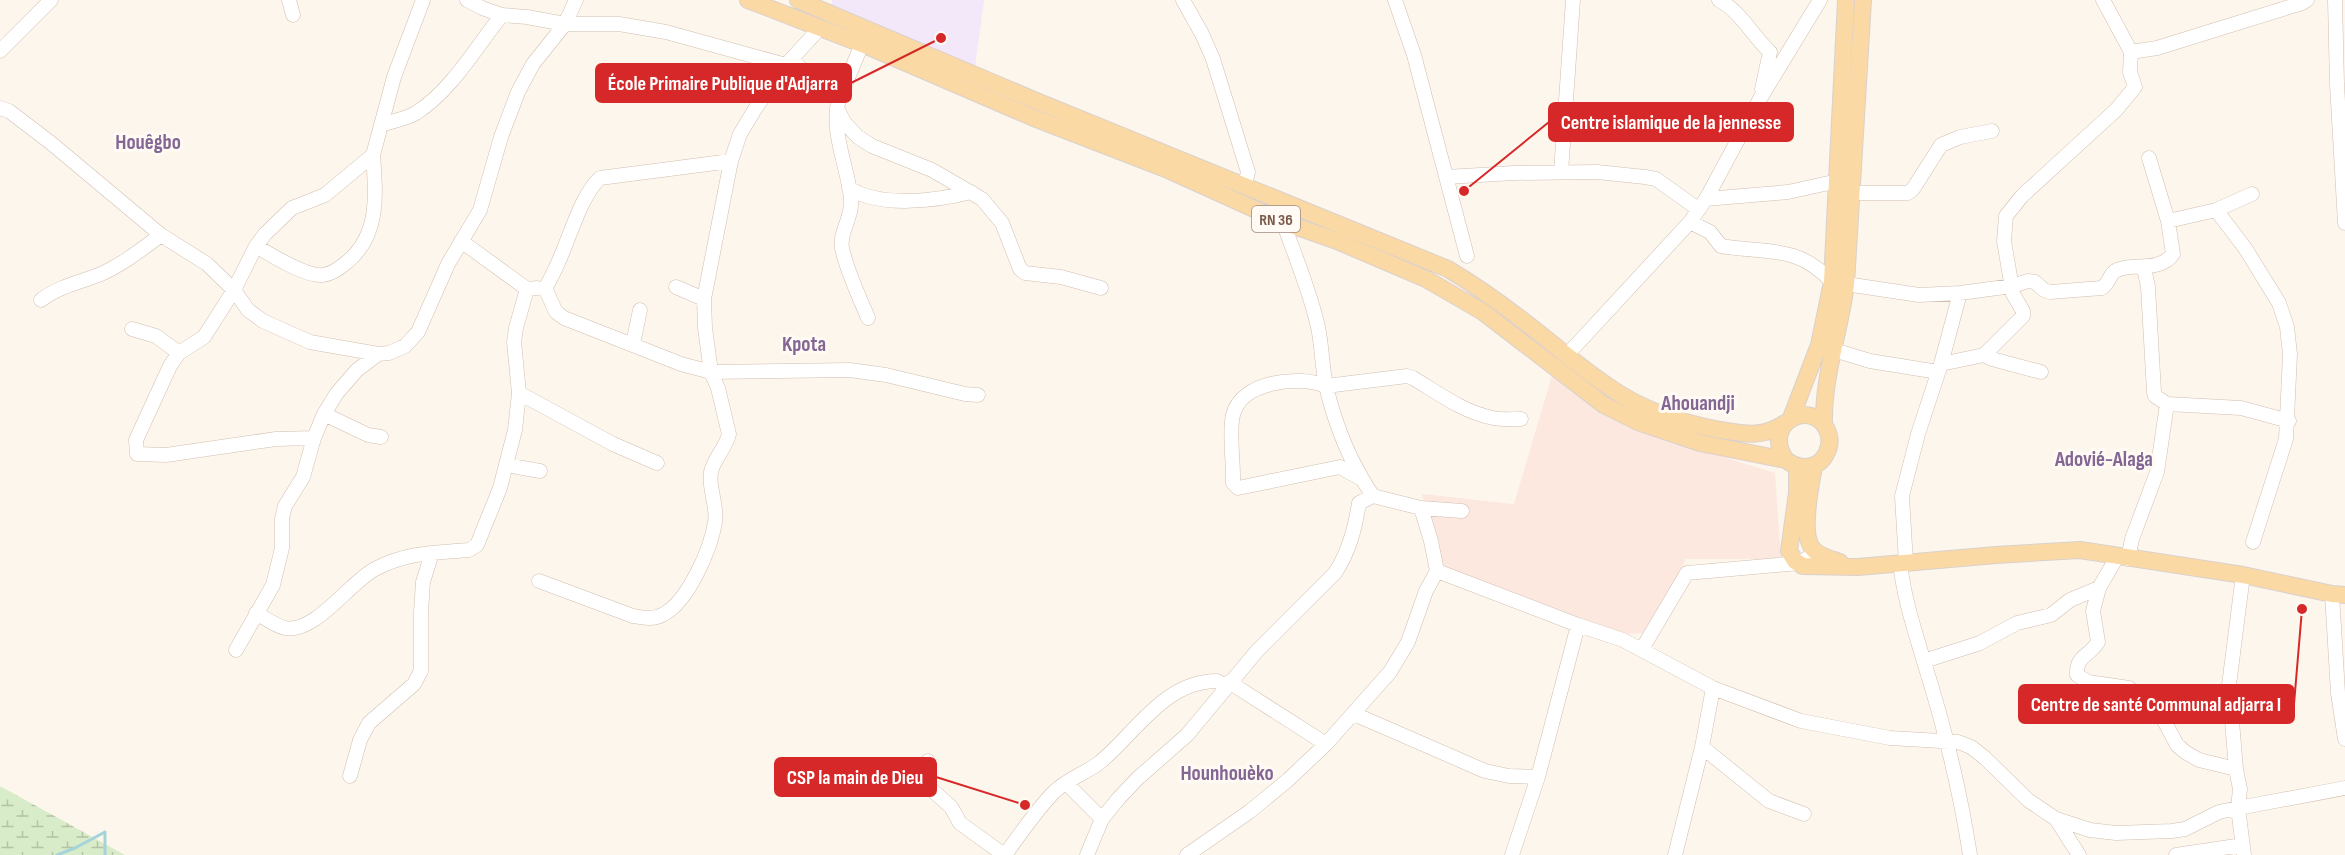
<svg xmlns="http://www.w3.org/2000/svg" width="2345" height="855" viewBox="0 0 2345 855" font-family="'Sofia Sans Condensed',sans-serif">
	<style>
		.commercial { fill: #fde8e0 }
		.education { fill: #f3e8fa }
		.wetland { fill: url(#wetland-marsh) }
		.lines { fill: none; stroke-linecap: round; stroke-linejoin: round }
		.stream { stroke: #a5d3da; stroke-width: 3 }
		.minor-casing { stroke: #d1beb0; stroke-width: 15 }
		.major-casing { stroke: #dad1cd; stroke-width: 18 }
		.minor { stroke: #fff; stroke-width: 14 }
		.major { stroke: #fbd9a5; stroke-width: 16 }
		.labels { text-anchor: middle; stroke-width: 6; stroke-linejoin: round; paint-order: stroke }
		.shield { fill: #fffaf3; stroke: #a28b7f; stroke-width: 1.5 }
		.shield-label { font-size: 16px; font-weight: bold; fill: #7a5c4d }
		.quarter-label { font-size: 21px; font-weight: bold; fill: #846695; stroke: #fffaf3 }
		.leader { fill: none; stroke: #d62828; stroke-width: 2 }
		.callout-dot { fill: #d62828; stroke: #fffaf3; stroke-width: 2 }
		.callout { fill: #d62828; stroke: #d62828; stroke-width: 2 }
		.callout-label { font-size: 20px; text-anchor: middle; font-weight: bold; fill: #fff }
	</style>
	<defs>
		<pattern id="wetland-marsh" width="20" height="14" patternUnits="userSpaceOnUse" patternTransform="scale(1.5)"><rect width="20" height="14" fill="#d8ecc9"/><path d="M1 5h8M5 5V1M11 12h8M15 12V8" fill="none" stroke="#b4c2a5"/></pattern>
	</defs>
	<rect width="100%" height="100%" fill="#fdf6ec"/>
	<path class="commercial" d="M 1553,372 L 1627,427 L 1775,473 L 1781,559 L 1686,559 L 1647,633 L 1626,634 L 1441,570 L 1422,494 L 1514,504 Z"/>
	<path class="education" d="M 832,0 L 984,0 L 975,67 L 831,9 Z"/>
	<path class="wetland" d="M 0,786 L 125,855 L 0,855 Z"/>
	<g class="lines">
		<path class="stream" d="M 57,855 L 75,848 L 105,832 L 105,855"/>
		<defs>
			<path id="minor" d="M 289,0 L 293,15
				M 467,0 L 482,8 L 502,15 L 527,17 L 565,24 L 619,24 L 666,32 L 786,65
				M 1183,0 L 1202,34 L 1213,59 L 1248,172 L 1245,185
				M 1395,0 L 1414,55 L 1467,256
				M 1719,0 C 1741,12 1752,35 1770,52 L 1762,89
				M 2335,0 L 2337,84 L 2345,223
				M 862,44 L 839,99 C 830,132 848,167 851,199 C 853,217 839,232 842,248 C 847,272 859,296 868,318
				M 0,51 L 51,0
				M 2131,52 L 2157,48 L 2302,3 L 2307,0
				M 791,60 L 839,99
				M 0,108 L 9,111 L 51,143 L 161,235 L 207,264 L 234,290 L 248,310 L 263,321 L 310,342 L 378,354 L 389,353 L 405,346 L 418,332 L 448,264 L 480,210 L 501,137 L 518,92 L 533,64 L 565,24 L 576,0
				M 837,108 L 844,122 L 858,137 L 872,146 L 932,170 L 982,199 L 1002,223 L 1020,269 L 1025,273 L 1061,277 L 1101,288
				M 381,125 C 392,121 406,119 416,113 C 452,90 476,47 502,15
				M 1561,172 L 1573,0
				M 1446,177 L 1514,173 L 1597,172 L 1645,177 L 1656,179 L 1698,209
				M 849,188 C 880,208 936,201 971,192
				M 1853,193 L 1908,193 L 1913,189 L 1941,145 L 1960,137 L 1992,131
				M 1706,199 L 1788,192 L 1838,181
				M 2216,210 L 2245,248 L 2279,303 L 2287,327 L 2290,354 L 2286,439 L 2253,542
				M 2168,221 L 2216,210 L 2252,194
				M 1283,222 C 1295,256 1310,291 1318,327 C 1322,346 1322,367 1326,386 C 1335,424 1351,464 1373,496
				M 1690,222 L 1710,232 L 1721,246 C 1767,254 1797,244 1832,282
				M 461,241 L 527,289 L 537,288
				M 256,246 C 271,255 306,277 323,275 C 332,274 340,268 347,262 C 380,235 376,194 373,155
				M 1846,284 L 1919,295 L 1960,293 L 2012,286 L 2028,281 L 2035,282 L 2044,290 L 2050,292 L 2102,288 C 2110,283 2109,273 2117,270 C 2133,262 2159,273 2173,254 L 2168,221 L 2149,158
				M 676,287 L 704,299
				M 545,288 L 556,312 L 564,318 L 681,364 L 711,372 L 850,370 L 886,375 L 965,394 L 978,395
				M 545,288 C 566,257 576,200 600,178 L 731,161
				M 41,300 C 59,286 81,282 101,274 C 123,264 142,249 161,235
				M 132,329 L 156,336 L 179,353
				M 633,344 L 640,310
				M 1834,350 L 1870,361 L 1938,372
				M 1567,355 L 1690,222 L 1706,199 L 1761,97 L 1820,0
				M 1984,355 L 2023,316 L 2023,311 L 2013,294 L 2004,241 L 2006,216 L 2022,196 L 2116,110 L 2135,87 L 2130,72 L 2131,52 L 2103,0
				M 1941,364 L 1984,355 L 1992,359 L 2041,372
				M 519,393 L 613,444 L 657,463
				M 2167,404 L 2241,408 L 2289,421
				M 324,414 L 368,435 L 381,437
				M 314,438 L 276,439 L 166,455 L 137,454 L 136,440 L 170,366 L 179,353 L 204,337 L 234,290 L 256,246 L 265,234 L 292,208 L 325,195 L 373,155 L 394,77 L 423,0
				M 506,465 L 540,471
				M 1360,478 L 1340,467 L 1238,488 L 1233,483 L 1233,476 C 1233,458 1229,430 1233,415 C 1241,381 1299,375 1326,386 L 1407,376 L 1413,378 C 1438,393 1463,412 1493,418 C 1502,420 1512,419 1521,419
				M 2117,557 L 2099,588 L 2093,611 L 2098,642 C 2089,657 2076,655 2077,675 L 2088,682 L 2129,688 L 2161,715 L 2177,745 L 2185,752 L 2199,760 L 2236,769
				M 2128,559 L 2132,539 L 2157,472 L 2167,404 L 2155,396 L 2154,392 L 2148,287 L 2144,268
				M 1900,563 C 1904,598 1914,628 1924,662 C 1944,725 1960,790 1970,855
				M 1906,563 L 1902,496 L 1918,434 L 1941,364 L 1960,293
				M 1437,571 L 1578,625 L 1623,640 L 1713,688 L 1801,721 L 1890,738 L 1958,742 L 1971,747 L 1985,758 L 2028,800 L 2056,819 L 2090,830 L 2116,833 L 2172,831 L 2185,829 L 2219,812 L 2238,808 L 2345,788
				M 2243,575 L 2229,685 L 2236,769 L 2240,789 L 2238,808 L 2244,855
				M 539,581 L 633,616 C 644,618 654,620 664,614 C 688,601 711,549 715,522 C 718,506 708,488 711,472 C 714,458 726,448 729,434 L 718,388 L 711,372 L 705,328 L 704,299 L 731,161 L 740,134 L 755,109 L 786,65 L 819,29
				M 2332,594 L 2338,693 L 2345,739
				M 256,613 C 265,618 276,626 285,628 C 315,634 350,582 375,569 C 408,552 434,553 469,550 L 477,545 L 500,488 L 515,430 L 519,393 L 514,342 L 516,328 L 527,289
				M 1642,649 L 1687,573 L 1799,563 L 1816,553
				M 236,650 L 273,585 L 282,548 L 282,519 L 285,506 L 303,477 L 314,438 L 324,414 L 337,393 L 357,370 L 378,354
				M 1924,661 L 1980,643 L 2017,623 L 2051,615 L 2070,600 L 2099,588
				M 1229,682 L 1326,744
				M 1354,714 L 1485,771 L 1509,776 L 1538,777
				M 1702,747 L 1769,801 L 1804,814
				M 928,761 L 921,774 L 921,780 L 951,807 L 960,823 L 1004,855
				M 350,776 L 360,740 L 369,723 L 414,684 L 421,671 L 421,612 L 423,582 L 432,553
				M 1066,783 L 1102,819
				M 2056,819 L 2079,855
				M 1005,855 C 1020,834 1035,812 1053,793 C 1065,780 1084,774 1099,763 C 1135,734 1164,681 1217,681 L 1226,687
				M 1087,855 L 1102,819 L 1119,798 L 1138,778 L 1187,735 L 1257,651 L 1335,573 C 1349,552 1355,529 1359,503 L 1373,496 L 1421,508 L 1462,511
				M 1187,855 L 1249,812 L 1288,780 L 1326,744 L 1390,672 L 1408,642 L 1426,591 L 1437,571 L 1431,541 L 1421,508
				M 1512,855 L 1538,777 L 1578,625
				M 1675,855 L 1702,747 L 1713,688
				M 2176,855 L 2243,845"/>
			<path id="major" d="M 748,0 L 862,44 L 1034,118 L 1166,169 L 1283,222 L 1337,241 L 1426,279 L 1483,312 L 1604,405 L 1638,422 L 1700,443 L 1786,460 C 1799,470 1818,470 1826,454 C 1831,445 1831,437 1826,428 C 1809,398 1761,425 1786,460
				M 798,0 L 1034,100 L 1448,269 C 1490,294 1529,324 1566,355 C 1586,370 1604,385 1625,397 C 1654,414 1688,424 1720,430 C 1745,434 1763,438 1785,423
				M 1791,418 L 1819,345 L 1832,282 L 1846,0
				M 1824,424 C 1823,376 1840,331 1846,284 L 1863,0
				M 1814,466 C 1811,485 1799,536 1814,550 C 1821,557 1831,559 1840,562
				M 1797,467 L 1797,493 L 1789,551 L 1795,561 L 1803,566 L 1858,567 L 1996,555 L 2080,550 L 2243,575 L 2332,594 L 2345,595"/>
		</defs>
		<use href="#minor" class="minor-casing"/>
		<use href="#major" class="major-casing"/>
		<use href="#minor" class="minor"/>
		<use href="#major" class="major"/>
	</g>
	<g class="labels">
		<rect class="shield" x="1252" y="206" width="48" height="26" rx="4.5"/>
		<g class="shield-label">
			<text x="1276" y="225">RN 36</text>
		</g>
		<g class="quarter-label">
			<text x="148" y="149">Houêgbo</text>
			<text x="804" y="351">Kpota</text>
			<text x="1698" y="410">Ahouandji</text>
			<text x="2104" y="466">Adovié-Alaga</text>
			<text x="1227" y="780">Hounhouèko</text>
		</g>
	</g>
	<path class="leader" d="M941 38L851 83M1464 191L1549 122M2302 609L2294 704M1025 805L936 777"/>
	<g class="callout-dot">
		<circle cx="941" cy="38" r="6"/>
		<circle cx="1464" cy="191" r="6"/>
		<circle cx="2302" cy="609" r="6"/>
		<circle cx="1025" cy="805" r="6"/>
	</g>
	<g class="callout">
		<rect x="596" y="64" width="255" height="38" rx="6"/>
		<rect x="1549" y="103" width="244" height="38" rx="6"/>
		<rect x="2019" y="685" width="275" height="38" rx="6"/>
		<rect x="775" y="758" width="161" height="38" rx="6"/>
	</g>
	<g class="callout-label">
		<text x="723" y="90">École Primaire Publique d'Adjarra</text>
		<text x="1671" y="129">Centre islamique de la jennesse</text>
		<text x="2156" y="711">Centre de santé Communal adjarra I</text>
		<text x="855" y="784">CSP la main de Dieu</text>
	</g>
</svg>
